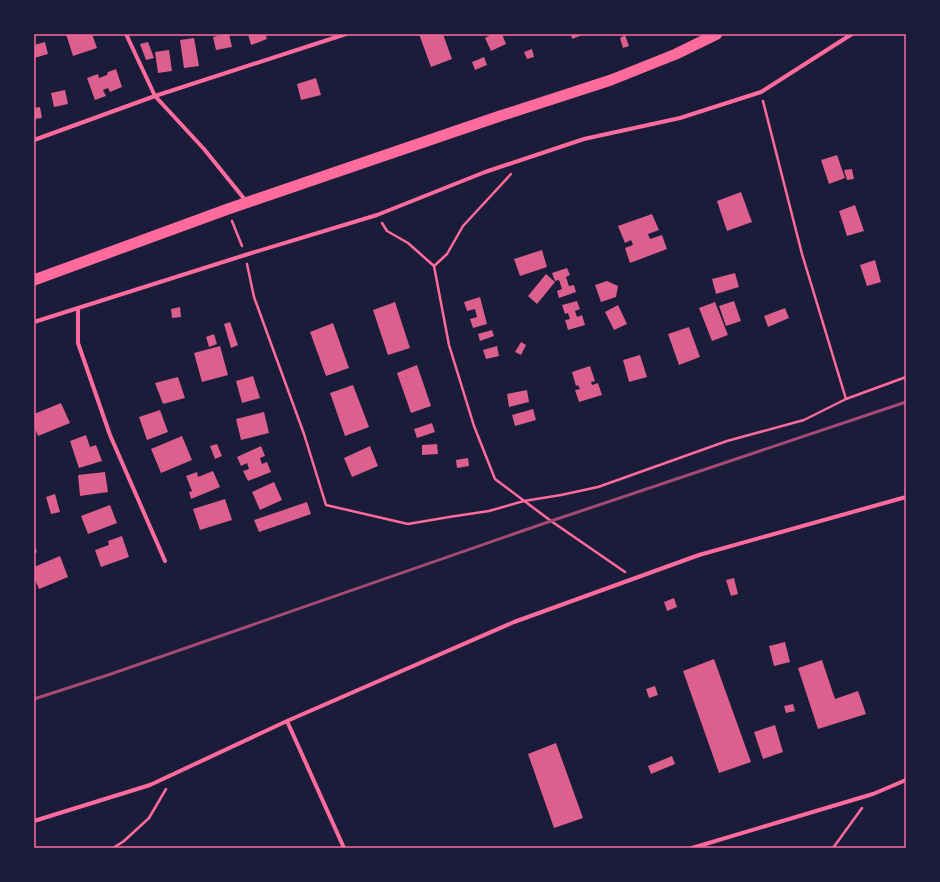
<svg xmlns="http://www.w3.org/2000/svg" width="940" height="882" viewBox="0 0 940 882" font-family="Spectral,serif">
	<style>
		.building { fill: #dd5f8e }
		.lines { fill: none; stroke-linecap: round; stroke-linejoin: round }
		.path { stroke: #ff6b9d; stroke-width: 2.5 }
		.minor { stroke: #ff6b9d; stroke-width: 4 }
		.trunk { stroke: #ff6b9d; stroke-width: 11 }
		.rail { stroke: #a44b75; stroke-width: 3 }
		.neatline { fill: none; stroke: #ff6b9d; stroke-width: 1.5 }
	</style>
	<rect width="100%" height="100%" fill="#1b1b3a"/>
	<path class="building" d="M 66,34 L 92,34 L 97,48 L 73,56 Z
		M 225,34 L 229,34 L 232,47 L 216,50 L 213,37 Z
		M 248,34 L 265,34 L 267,39 L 251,45 Z
		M 419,34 L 443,34 L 452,59 L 431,67 Z
		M 493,34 L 502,34 L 506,44 L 491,51 L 485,38 Z
		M 571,34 L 585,34 L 572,39 Z
		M 625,35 L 629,46 L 623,48 L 620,38 Z
		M 194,38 L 199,66 L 184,68 L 180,40 Z
		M 45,42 L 48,54 L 34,58 L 34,45 Z
		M 148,42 L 154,58 L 146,60 L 140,44 Z
		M 532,49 L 534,57 L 527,59 L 524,52 Z
		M 169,50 L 172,71 L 158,73 L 155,52 Z
		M 484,57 L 487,65 L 475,70 L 472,62 Z
		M 116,69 L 122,87 L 110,92 L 108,88 L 103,90 L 106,96 L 95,100 L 87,78 L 98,74 L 99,78 L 107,75 L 108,72 Z
		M 316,78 L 321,95 L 301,100 L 297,84 Z
		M 65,90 L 68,104 L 54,107 L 51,93 Z
		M 40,107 L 42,118 L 34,119 L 34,108 Z
		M 837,155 L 845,178 L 829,184 L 821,160 Z
		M 852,169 L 854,179 L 847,180 L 844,170 Z
		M 741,192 L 752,222 L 727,231 L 717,201 Z
		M 855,205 L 864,231 L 847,236 L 839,211 Z
		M 652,214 L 659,230 L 648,234 L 650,239 L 662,235 L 667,249 L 630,263 L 625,248 L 633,245 L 631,240 L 625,243 L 618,226 Z
		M 542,250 L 547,267 L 520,276 L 514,259 Z
		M 875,260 L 881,282 L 867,286 L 860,265 Z
		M 567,268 L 570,275 L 566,277 L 569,286 L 574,285 L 576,292 L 559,298 L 557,291 L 562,289 L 559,280 L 555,281 L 552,273 Z
		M 735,273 L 739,287 L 716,294 L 712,279 Z
		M 546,274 L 555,282 L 537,304 L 528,296 Z
		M 607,281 L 618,286 L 616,297 L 601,302 L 595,285 Z
		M 480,297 L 487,324 L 473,328 L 470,319 L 477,317 L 475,309 L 467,311 L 464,302 Z
		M 577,301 L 580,309 L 575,311 L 577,317 L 582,315 L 585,325 L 568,330 L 565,320 L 570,319 L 568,313 L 565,314 L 562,305 Z
		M 734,301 L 741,321 L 726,326 L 719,306 Z
		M 395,302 L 410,348 L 388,355 L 373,310 Z
		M 715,302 L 728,335 L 712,341 L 699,308 Z
		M 618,305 L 627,324 L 614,330 L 605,312 Z
		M 180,307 L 181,317 L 172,318 L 171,309 Z
		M 785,308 L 789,318 L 768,327 L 764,316 Z
		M 230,322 L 238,345 L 231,348 L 224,324 Z
		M 333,323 L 349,368 L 326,376 L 310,332 Z
		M 689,327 L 700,357 L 679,365 L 668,334 Z
		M 492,330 L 494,336 L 480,341 L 478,334 Z
		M 214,334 L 217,344 L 209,347 L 206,337 Z
		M 521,342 L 526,345 L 521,355 L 515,352 Z
		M 220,346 L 228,375 L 202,382 L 194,353 Z
		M 497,346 L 499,356 L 486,359 L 483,350 Z
		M 640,355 L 647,377 L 629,382 L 623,360 Z
		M 417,365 L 431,406 L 411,413 L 397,373 Z
		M 590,366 L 595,381 L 591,382 L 592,385 L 598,383 L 602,395 L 579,402 L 575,390 L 580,389 L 578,385 L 576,386 L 572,372 Z
		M 253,376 L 260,398 L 242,403 L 236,381 Z
		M 178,377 L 185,398 L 163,404 L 155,383 Z
		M 353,385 L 369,427 L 345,436 L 330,393 Z
		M 527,390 L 529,402 L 509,407 L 507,394 Z
		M 61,403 L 70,423 L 38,436 L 34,426 L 34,414 Z
		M 533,409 L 536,420 L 515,426 L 512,415 Z
		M 160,410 L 168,432 L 147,440 L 139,417 Z
		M 264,412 L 269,433 L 241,440 L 236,419 Z
		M 432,423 L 435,432 L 417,438 L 414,429 Z
		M 86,435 L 90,447 L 96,445 L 102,461 L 79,468 L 70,441 Z
		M 182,436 L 192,460 L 161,473 L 151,449 Z
		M 217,444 L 222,456 L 215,459 L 210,446 Z
		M 437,444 L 438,454 L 422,455 L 422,445 Z
		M 261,446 L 265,456 L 260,458 L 262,464 L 267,462 L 271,472 L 248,481 L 243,471 L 249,469 L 247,463 L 241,466 L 237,457 Z
		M 370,446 L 378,466 L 352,477 L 344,458 Z
		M 468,458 L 469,466 L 457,468 L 456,460 Z
		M 213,471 L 220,487 L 191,499 L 189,492 L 192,491 L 186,476 L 197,472 L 198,477 Z
		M 105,472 L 108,492 L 80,496 L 78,475 Z
		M 274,482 L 282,500 L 260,510 L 252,492 Z
		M 55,494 L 60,512 L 51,514 L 46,497 Z
		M 225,499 L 232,520 L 200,530 L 193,509 Z
		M 307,502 L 311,514 L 259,532 L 254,520 Z
		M 110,505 L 117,523 L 88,534 L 81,516 Z
		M 122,536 L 129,557 L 101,567 L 95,550 L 109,545 L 108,541 Z
		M 34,544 L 37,552 L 34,554 Z
		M 60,556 L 68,577 L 39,589 L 34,577 L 34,567 Z
		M 734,578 L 738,594 L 731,596 L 726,580 Z
		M 674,598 L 677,607 L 667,611 L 664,602 Z
		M 785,642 L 790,662 L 774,666 L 769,646 Z
		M 714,659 L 751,762 L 719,773 L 683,671 Z
		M 822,660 L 835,699 L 858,691 L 866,714 L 818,729 L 798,668 Z
		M 655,686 L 658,695 L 649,698 L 646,689 Z
		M 793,704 L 795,711 L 786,713 L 784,706 Z
		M 775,725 L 783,752 L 763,759 L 754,732 Z
		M 556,743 L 583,818 L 554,828 L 528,754 Z
		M 672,756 L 675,764 L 651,774 L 648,766 Z"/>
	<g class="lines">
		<path class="path" d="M 763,101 L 802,254 L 846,399
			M 511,174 L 463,226 L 447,254 L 434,266 L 449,345 L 474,426 L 495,479 L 551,521 L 625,572
			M 232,221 L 242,246
			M 382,223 L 387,231 L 408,243 L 434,266
			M 247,264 L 254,297 L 304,434 L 326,505 L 408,524 L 449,517 L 489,511 L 524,501 L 561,495 L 598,487 L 727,441 L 804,420 L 846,399 L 906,377
			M 113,848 L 124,841 L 149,818 L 166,789
			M 833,848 L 862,808"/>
		<path class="minor" d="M 126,34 L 155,96 L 204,149 L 246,201
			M 34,140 L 155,96 L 346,34
			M 78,308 L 78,343 L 110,435 L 165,561
			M 34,322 L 245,255 L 377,215 L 485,172 L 584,139 L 680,118 L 761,92 L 852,34
			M 34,821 L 150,785 L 287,721
			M 344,848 L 287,721 L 514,622 L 699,555 L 906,497
			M 692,848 L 873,794 L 906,780"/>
		<path class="trunk" d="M 34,280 L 228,209 L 497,117 L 611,80 L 676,54 L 717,34"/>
		<path class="rail" d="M 34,699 L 108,675 L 551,521 L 906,402"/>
	</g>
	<rect width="940" height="882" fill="none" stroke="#1b1b3a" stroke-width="70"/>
	<rect x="35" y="35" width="870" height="812" class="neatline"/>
</svg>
